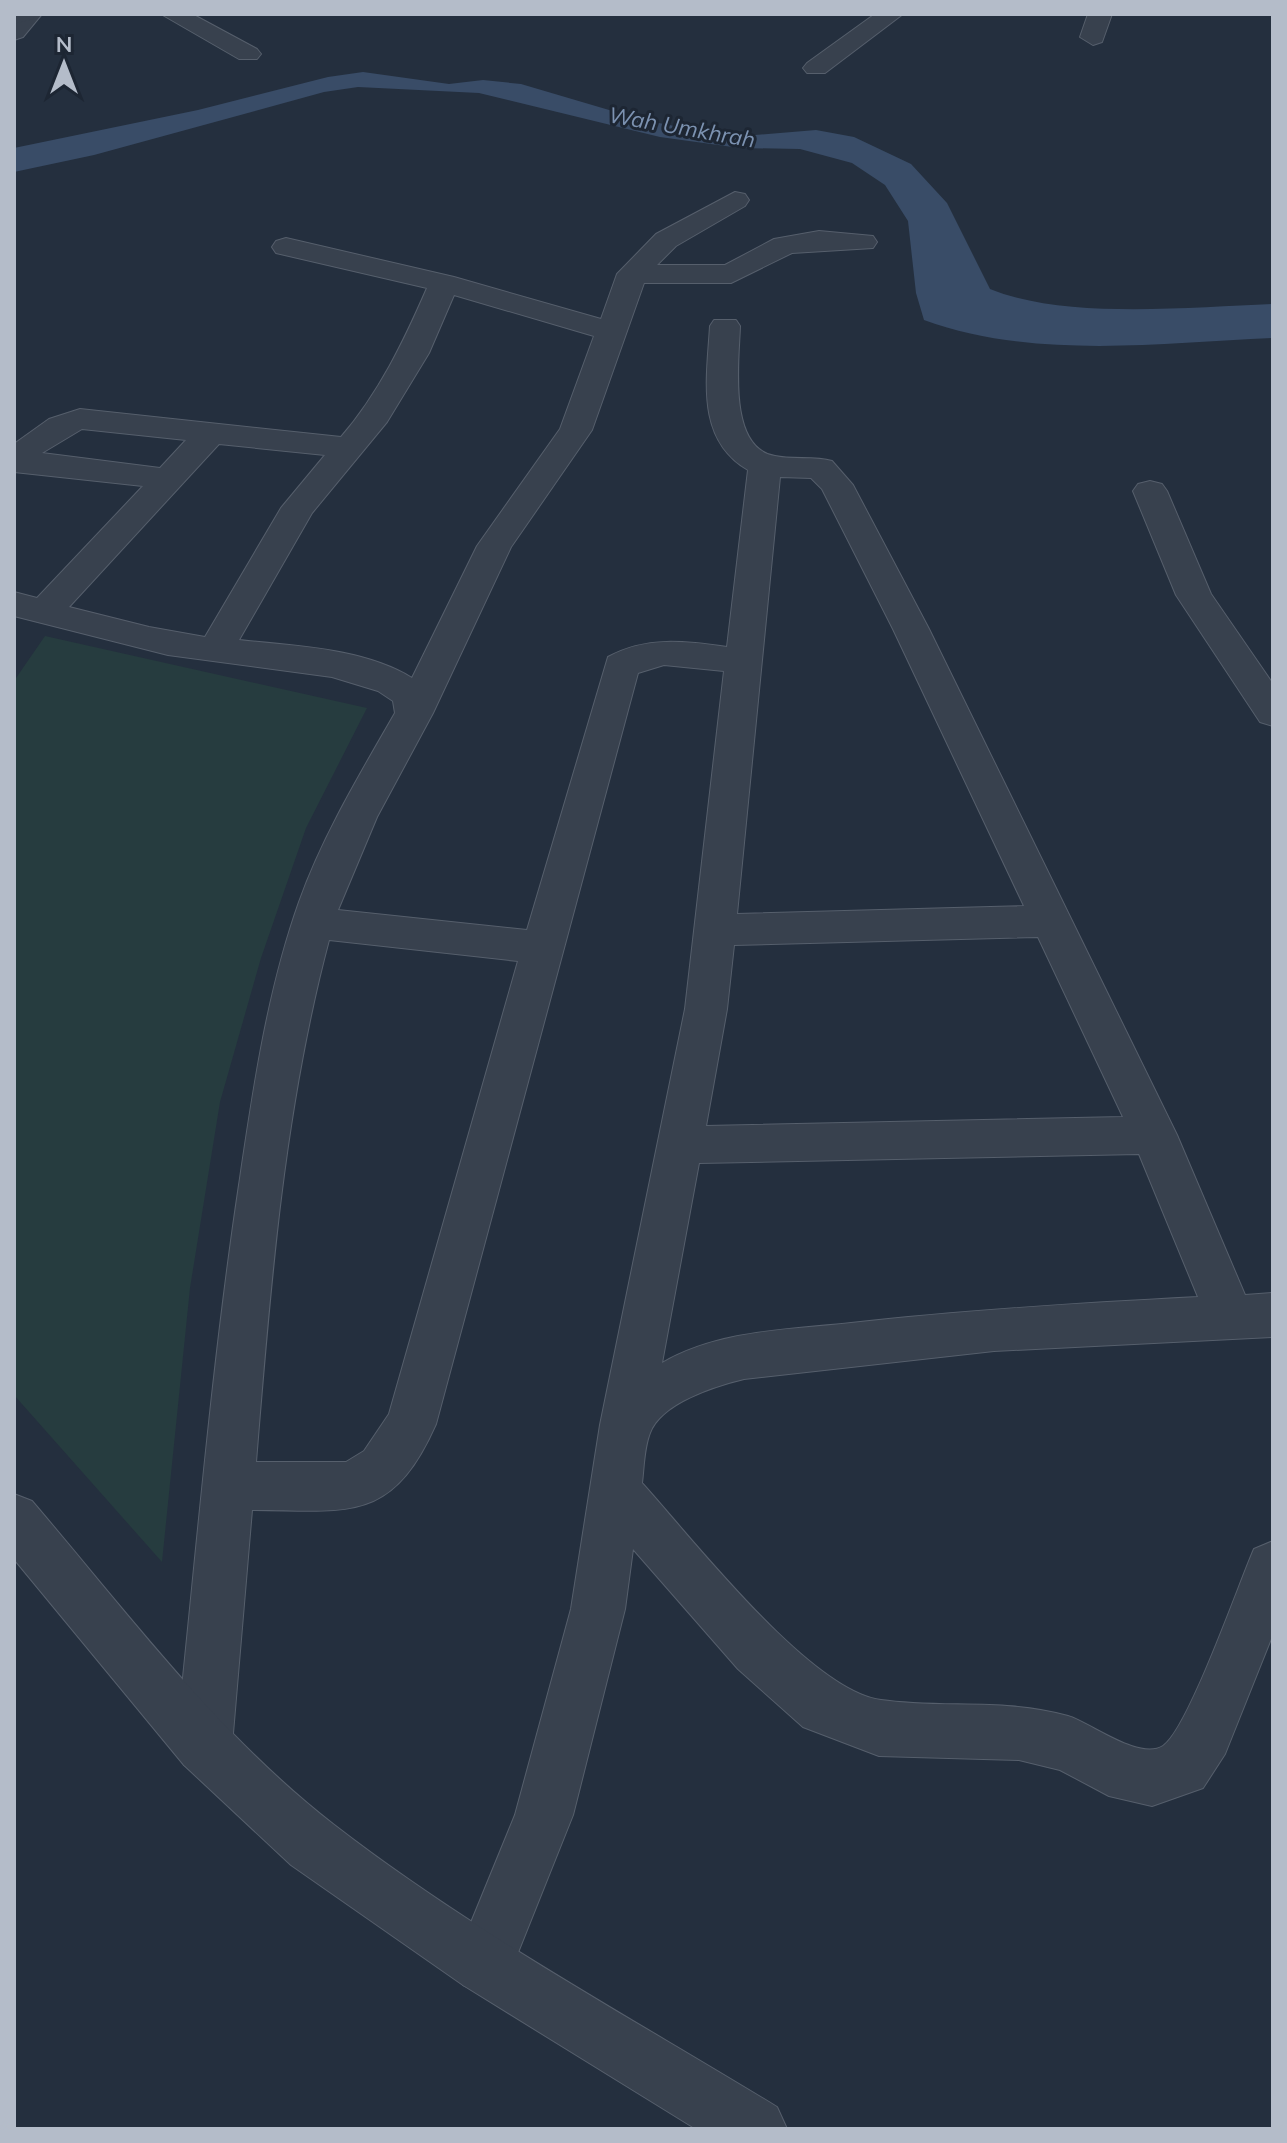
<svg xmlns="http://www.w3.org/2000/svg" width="1287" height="2143" viewBox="0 0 1287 2143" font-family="Mulish,sans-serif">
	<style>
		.green { fill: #263c3f }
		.water { fill: #394c67 }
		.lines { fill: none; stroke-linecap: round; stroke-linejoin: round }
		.minor-casing { stroke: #565f6c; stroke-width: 2 }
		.tertiary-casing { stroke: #565f6c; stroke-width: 2 }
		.minor { fill: #38414e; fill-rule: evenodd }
		.tertiary { fill: #38414e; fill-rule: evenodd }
		.labels { text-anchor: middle; stroke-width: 6; stroke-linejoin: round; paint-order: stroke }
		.far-water-label { font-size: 22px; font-style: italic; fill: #7c92b1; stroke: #1d2633 }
	</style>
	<rect width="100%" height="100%" fill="#242f3e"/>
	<path class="green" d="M 45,636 L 367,708 L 306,828 L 261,958 L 220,1102 L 190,1288 L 162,1562 L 14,1395 L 14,681 Z"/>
	<path class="water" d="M 363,72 L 449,84 L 483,80 L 521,84 L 643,120 L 732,137 L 816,130 L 854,137 L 911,164 L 947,203 L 990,289 C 1066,320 1190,307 1273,304 L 1273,338 C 1159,343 1034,360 924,320 L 916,293 L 908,221 L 885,185 L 852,163 L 800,149 L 740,148 L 660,137 L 479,93 L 358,87 L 324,92 L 94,155 L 14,172 L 14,148 L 198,110 L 328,77 Z"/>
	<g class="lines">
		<defs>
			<path id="minor" d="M 17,14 L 42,14 L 23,37 L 14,40 Z
				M 161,14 L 192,14 L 257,49 L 261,54 L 257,59 L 239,59 Z
				M 875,14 L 903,14 L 825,73 L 807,73 L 803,68 L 807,63 Z
				M 1088,14 L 1112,14 L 1102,42 L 1093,45 L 1080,37 Z
				M 735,192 L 745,194 L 749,200 L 745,206 L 676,246 L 657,265 L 725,265 L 774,239 L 819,231 L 873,236 L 877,242 L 873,248 L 792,253 L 731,283 L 644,283 L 592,430 L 511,547 L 433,713 L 377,817 L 338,910 L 527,930 L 608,657 C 646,636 686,641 727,647 L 748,470 C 695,439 707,378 710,326 L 714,320 L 736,320 L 740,326 C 739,360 727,448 775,456 C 794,460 813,456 832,461 L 853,485 L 929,629 L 1177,1135 L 1245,1295 L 1273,1293 L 1273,1337 L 994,1351 L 744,1379 C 715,1386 661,1403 650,1433 C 644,1448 644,1467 642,1483 C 692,1538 810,1691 881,1700 C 945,1709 1004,1698 1068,1716 C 1091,1723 1139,1761 1163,1746 C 1188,1730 1239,1583 1254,1549 L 1273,1541 L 1273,1634 L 1225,1754 L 1203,1788 L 1152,1806 L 1109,1796 L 1060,1770 L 1019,1760 L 879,1756 L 803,1727 L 738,1669 L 633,1549 L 625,1609 L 573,1815 L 505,1985 L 484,1994 L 463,1985 L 454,1964 L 515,1815 L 571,1609 L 600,1425 L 685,1009 L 724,671 L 664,665 L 638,673 L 436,1424 C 391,1525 348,1510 252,1510 L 232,1745 L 224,1765 L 204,1773 L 184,1765 L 176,1745 C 196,1558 211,1371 239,1185 C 253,1090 267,992 299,902 C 323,835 360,774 395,713 L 393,701 L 378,691 L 332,677 L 168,655 L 14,616 L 14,592 L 37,598 L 143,486 L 14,472 L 14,444 L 49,419 L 80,409 L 341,437 C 379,393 404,341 427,288 L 276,253 L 272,247 L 276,241 L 286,238 L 454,277 L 601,319 L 617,274 L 656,234 ZM 454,295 L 594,336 L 560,429 L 477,546 L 412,678 C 364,648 294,646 239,640 L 312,513 L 387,422 L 429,353 ZM 82,429 L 186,440 L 160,468 L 42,453 ZM 219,444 L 325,455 L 281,508 L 205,637 L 149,627 L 69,607 ZM 780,477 L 811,478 L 822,489 L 893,629 L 1024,906 L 737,914 ZM 1038,937 L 1123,1117 L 706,1126 L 727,1009 L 734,945 ZM 329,940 L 518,961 L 389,1414 L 364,1451 L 346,1462 L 256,1462 C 270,1288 284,1109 329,940 ZM 1139,1154 L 1198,1297 C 1082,1303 967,1310 851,1323 C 787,1330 719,1330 662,1363 L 699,1163 Z
				M 1150,481 L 1162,484 L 1167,491 L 1211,594 L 1273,684 L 1273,726 L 1260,722 L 1176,595 L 1133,491 L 1138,484 Z"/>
			<path id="tertiary" d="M 14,14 L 36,14 L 33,19 L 14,24 Z
				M 14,1494 L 32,1501 C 127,1612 217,1734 333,1824 C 471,1931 628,2016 777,2107 L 787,2129 L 696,2129 L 463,1985 L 291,1865 L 184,1765 L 14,1559 Z"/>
		</defs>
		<use href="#minor" class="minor-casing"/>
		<use href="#tertiary" class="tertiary-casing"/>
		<use href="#minor" class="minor"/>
		<use href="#tertiary" class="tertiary"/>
	</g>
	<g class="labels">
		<g class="far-water-label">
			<text transform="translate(682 127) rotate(10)" y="8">Wah Umkhrah</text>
		</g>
	</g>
	<rect width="1287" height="2143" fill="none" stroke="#b4bcc9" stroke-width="32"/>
	<g transform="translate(64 64)" stroke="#1d2633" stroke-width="6" paint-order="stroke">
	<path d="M0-6L14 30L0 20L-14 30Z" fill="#b4bcc9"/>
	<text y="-12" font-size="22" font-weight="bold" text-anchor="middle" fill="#b4bcc9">N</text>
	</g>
</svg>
